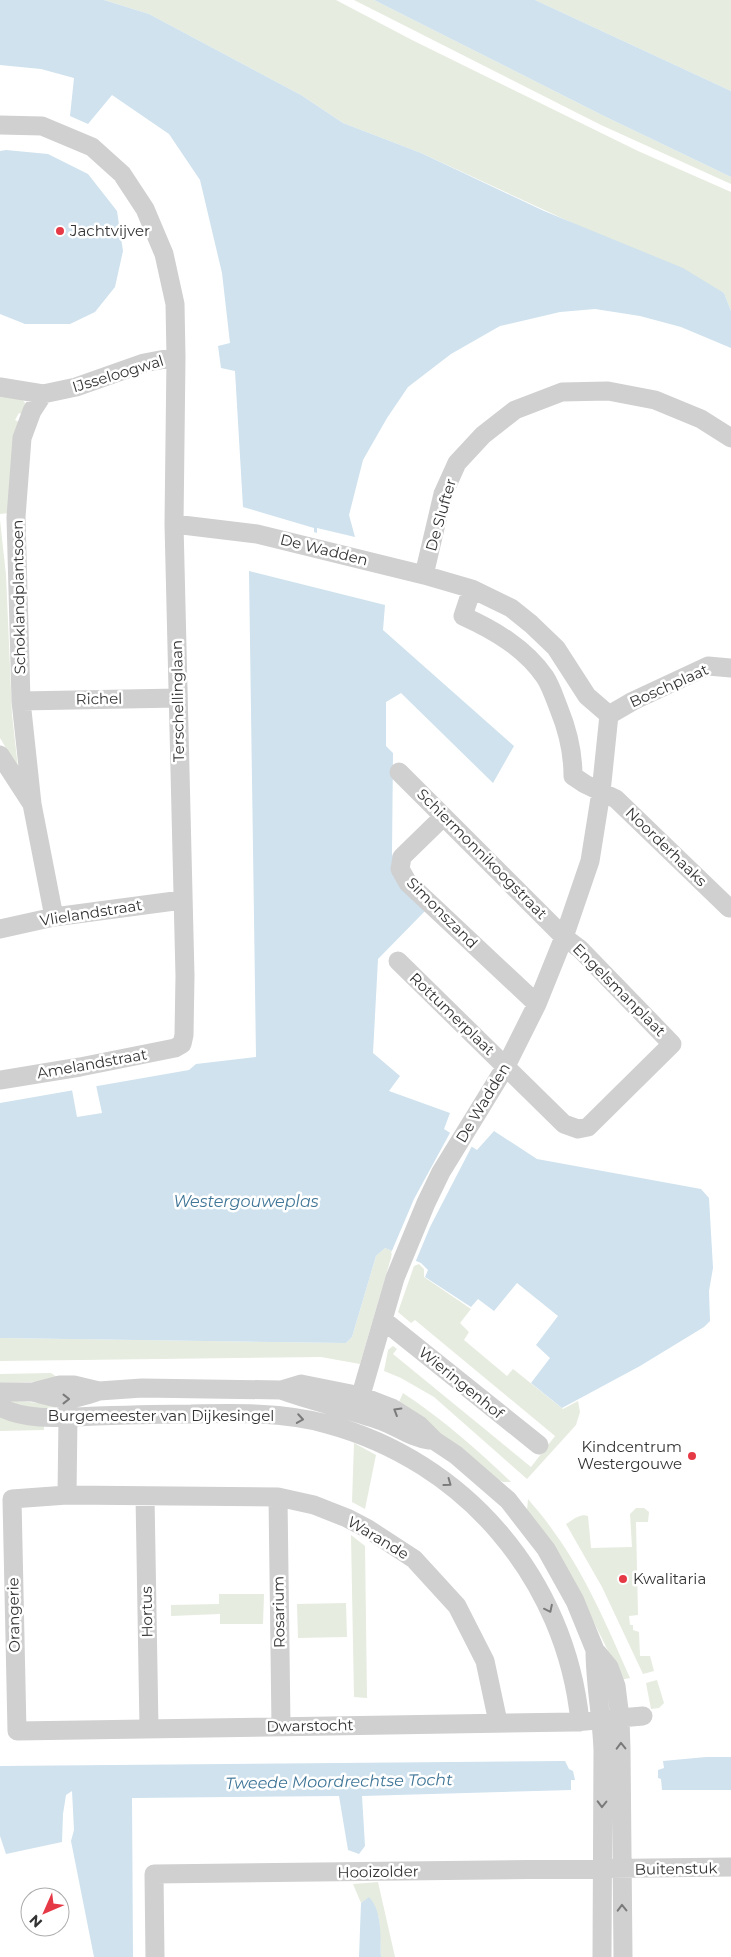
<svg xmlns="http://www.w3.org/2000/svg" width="731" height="1957" viewBox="0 0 731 1957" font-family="Montserrat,sans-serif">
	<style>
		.green { fill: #e6ecdf }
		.water { fill: #cfe2ee }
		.pier { fill: #fff }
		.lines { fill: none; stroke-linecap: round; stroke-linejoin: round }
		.minor { stroke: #d0d0d0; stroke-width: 19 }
		.oneway { stroke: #7a7a7a }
		.poi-dot { fill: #e63946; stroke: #fff; stroke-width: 2 }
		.labels { text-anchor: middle; stroke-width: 5; stroke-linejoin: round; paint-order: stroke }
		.poi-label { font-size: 15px; fill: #333; stroke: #fff; text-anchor: start }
		.street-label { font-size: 15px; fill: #333; stroke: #fff }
		.water-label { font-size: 16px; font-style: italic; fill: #3f7597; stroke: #fff }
	</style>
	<rect width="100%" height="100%" fill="#fff"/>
	<path class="green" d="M 104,0 L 336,0 L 412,40 L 638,151 L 731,192 L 731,311 L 724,293 L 421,153 L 343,123 L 301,95 L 149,14 Z
		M 354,0 L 374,0 L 604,116 L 731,177 L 731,184 L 601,125 Z
		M 535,0 L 731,0 L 731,91 Z
		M 0,392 L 20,397 L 27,405 L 27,416 L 19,413 L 15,420 L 23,424 L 9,513 L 0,514 Z
		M 0,520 L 6,575 L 12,714 L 18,768 L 0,738 Z
		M 385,1248 L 392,1251 L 391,1258 L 360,1364 L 321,1357 L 0,1361 L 0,1338 L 346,1343 L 352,1337 L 376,1256 Z
		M 419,1264 L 424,1269 L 424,1277 L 471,1309 L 460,1323 L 469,1332 L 464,1340 L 507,1376 L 513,1369 L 563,1409 L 578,1401 L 580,1412 L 576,1425 L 527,1479 L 434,1397 L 401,1378 L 384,1371 L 388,1350 L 393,1346 L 397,1349 L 393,1354 L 531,1467 L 555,1436 L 415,1320 L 411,1323 L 398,1312 L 414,1266 Z
		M 51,1373 L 57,1377 L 57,1381 L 0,1383 L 0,1374 Z
		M 403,1393 C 442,1419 477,1449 511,1482 L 503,1482 L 495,1478 L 398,1404 Z
		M 5,1400 L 51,1404 L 57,1404 L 55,1410 L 36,1411 Z
		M 0,1414 L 44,1422 L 44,1430 L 0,1431 Z
		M 354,1443 L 376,1455 L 365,1509 L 352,1502 Z
		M 528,1499 C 537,1510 546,1520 554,1532 C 586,1576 608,1628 630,1678 L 620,1680 C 598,1620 560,1565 527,1510 Z
		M 636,1508 L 644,1508 L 649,1512 L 648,1522 L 636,1522 L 638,1615 L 629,1616 L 630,1625 L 633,1625 L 633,1630 L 639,1632 L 640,1656 L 650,1656 L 654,1671 L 643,1674 L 602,1587 L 566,1524 C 573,1520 580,1513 588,1516 L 591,1548 L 632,1547 L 630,1514 Z
		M 351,1535 L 365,1546 L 367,1698 L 354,1697 Z
		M 219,1594 L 264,1594 L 263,1624 L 220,1624 L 220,1614 L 171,1616 L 171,1605 L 219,1604 Z
		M 346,1603 L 347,1637 L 298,1638 L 297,1604 Z
		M 657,1680 L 664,1703 L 659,1708 L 651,1709 L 646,1683 Z
		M 378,1882 L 395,1957 L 381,1957 L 379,1918 L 369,1898 L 361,1903 L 353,1884 Z"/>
	<path class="water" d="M 0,0 L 104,0 L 149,14 L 301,95 L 343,123 L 421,153 L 544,211 L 683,268 L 724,293 L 731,311 L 731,348 L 681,327 L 640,316 L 595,309 L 560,312 L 500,326 L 451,354 L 408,387 L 387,418 L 363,460 L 349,515 L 355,537 L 317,528 L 317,533 L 314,532 L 314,528 L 243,507 L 235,371 L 221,368 L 218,346 L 230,343 L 222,273 L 200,180 L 169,134 L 112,95 L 88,124 L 70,116 L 74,78 L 41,69 L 0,65 Z
		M 374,0 L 535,0 L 731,91 L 731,177 L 604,116 Z
		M 6,150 L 48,154 L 88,174 L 117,211 L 123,251 L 115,287 L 95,312 L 70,324 L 25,324 L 0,314 L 0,151 Z
		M 249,571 L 385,605 L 383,630 L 514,746 L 493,783 L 401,693 L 386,702 L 386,746 L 393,753 L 392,853 L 399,882 L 426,910 L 378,959 L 373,1053 L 400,1076 L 389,1091 L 450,1113 L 444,1129 L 477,1150 L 494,1131 L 537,1159 L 701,1189 L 709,1198 L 713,1268 L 709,1291 L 710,1321 L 704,1327 L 640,1366 L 562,1408 L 531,1383 L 550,1358 L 536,1345 L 558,1316 L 517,1283 L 494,1311 L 478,1299 L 471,1307 L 425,1277 L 428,1270 L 421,1263 L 385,1248 L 376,1256 L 352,1337 L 346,1343 L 0,1338 L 0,1103 L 189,1070 L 196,1064 L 256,1057 Z
		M 706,1757 L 731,1757 L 731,1790 L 662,1790 L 661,1779 L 658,1778 L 658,1770 L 664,1768 L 663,1761 Z
		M 565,1761 L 569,1769 L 573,1771 L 575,1780 L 571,1780 L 571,1790 L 362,1796 L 365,1846 L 359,1854 L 348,1850 L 339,1796 L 132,1798 L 133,1957 L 94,1957 L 71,1841 L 74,1830 L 72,1791 L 66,1795 L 63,1814 L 62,1842 L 6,1854 L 0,1836 L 0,1766 Z
		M 369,1897 C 383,1912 380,1938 381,1957 L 359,1957 L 361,1903 Z"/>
	<path class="pier" d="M 96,1085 L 102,1113 L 77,1117 L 72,1090 Z
		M 451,1131 L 473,1144 L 430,1227 L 415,1263 L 391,1253 L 414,1199 Z"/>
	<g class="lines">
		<path class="minor" d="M 0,125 L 42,126 L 92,147 L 122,174 L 145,209 L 164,254 L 175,304 L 176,357 L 144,363 L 76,387 L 43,394 L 0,387
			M 174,524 L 257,534 L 424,575 L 472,589 L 511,608 L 531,624 L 556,648 L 587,696 L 609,715 L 601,792 L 590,861 L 564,937 L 537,1004 L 506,1066 L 441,1172 L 426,1203 L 395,1278 L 356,1412
			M 424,575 L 443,494 L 457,463 L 483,435 L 515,410 L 562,392 L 608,391 L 655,400 L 701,419 L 731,438
			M 472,589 L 463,616 C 494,630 525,648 545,677 C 551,686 555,699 559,709 C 568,731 573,752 573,776 L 585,784 L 616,799 L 729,908
			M 21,701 L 178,698
			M 609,715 L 633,701 L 708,666 L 731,668
			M 0,755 L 32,804 L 54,917
			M 32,804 L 21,701 L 16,517 L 22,438 L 32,411 L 43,394
			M 443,817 L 402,857 L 400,869 L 408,883 L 537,1004
			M 0,929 L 54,917 L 182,900
			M 398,961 L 564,1124 L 578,1129 L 588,1127 L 672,1044 L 580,949 L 564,937 L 399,772
			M 0,1080 L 80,1067 L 175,1048 L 182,1044 L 184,1035 L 185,976 L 174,524 L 176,357
			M 383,1320 L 539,1445
			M 281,1390 L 301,1384 L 361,1396 L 392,1408 L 419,1425 L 435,1441 L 456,1455 L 508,1500 L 546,1549 L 575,1601 L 595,1650 L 609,1667 L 616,1686 L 620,1718 L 621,1749 L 623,1957
			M 0,1392 L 33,1392 L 60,1385 L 74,1385 L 99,1391 L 142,1388 L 281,1390 C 314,1402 349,1409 382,1421 C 398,1427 412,1438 429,1440
			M 33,1392 C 66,1401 67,1402 99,1391
			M 0,1407 C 28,1422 66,1417 97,1416 C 128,1415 160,1414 191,1414 C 236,1413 283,1412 327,1424 C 465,1461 566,1579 580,1722
			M 68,1417 L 67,1495 L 12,1499 L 17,1731 L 574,1722 L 643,1716
			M 67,1495 L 278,1497 L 314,1505 L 347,1518 L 368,1529 L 414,1559 L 457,1606 L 485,1661 L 498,1722
			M 145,1496 L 149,1728
			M 278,1497 L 281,1726
			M 595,1650 C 595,1684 602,1717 603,1751 L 602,1957
			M 155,1957 L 154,1874 L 731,1867"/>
	</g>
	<defs><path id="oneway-chevron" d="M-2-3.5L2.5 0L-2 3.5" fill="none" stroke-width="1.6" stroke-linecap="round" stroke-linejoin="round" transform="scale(1.25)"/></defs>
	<g class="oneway">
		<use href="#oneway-chevron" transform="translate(66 1399)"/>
		<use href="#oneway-chevron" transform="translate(397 1411) rotate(-149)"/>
		<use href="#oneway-chevron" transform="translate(300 1419) rotate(9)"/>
		<use href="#oneway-chevron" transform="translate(448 1483) rotate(36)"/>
		<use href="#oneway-chevron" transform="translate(549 1609) rotate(64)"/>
		<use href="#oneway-chevron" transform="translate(621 1746) rotate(-91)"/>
		<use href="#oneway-chevron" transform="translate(602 1804) rotate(91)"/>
		<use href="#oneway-chevron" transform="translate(622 1908) rotate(-91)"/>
	</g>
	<g class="poi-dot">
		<circle cx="60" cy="231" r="5"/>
		<circle cx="692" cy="1456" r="5"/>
		<circle cx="623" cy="1579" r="5"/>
	</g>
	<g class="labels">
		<g class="poi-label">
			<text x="70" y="236">Jachtvijver</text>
			<text x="682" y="1452" text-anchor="end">Kindcentrum<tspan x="682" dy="17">Westergouwe</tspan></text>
			<text x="633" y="1584">Kwalitaria</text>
		</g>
		<g class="street-label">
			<text transform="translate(118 374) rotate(-17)" y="5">IJsseloogwal</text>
			<text transform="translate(441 515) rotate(-74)" y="5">De Slufter</text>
			<text transform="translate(324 550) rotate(14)" y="5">De Wadden</text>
			<text transform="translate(19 597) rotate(-91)" y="5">Schoklandplantsoen</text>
			<text transform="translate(669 686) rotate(-24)" y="5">Boschplaat</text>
			<text transform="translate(99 699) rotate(-1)" y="5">Richel</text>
			<text transform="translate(178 701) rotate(-91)" y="5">Terschellinglaan</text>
			<text transform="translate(666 847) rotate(44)" y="5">Noorderhaaks</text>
			<text transform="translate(482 854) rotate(45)" y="5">Schiermonnikoogstraat</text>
			<text transform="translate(91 913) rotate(-9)" y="5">Vlielandstraat</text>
			<text transform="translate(442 913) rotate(45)" y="5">Simonszand</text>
			<text transform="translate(619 990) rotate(45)" y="5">Engelsmanplaat</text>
			<text transform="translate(452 1014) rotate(44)" y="5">Rottumerplaat</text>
			<text transform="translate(92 1064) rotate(-10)" y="5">Amelandstraat</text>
			<text transform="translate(483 1103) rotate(-59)" y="5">De Wadden</text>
			<text transform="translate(461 1383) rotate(39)" y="5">Wieringenhof</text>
			<text x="161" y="1421">Burgemeester van Dijkesingel</text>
			<text transform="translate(378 1538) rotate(31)" y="5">Warande</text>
			<text transform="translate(147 1612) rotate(-91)" y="5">Hortus</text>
			<text transform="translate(279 1612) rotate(-91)" y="5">Rosarium</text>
			<text transform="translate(14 1615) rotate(-91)" y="5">Orangerie</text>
			<text transform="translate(310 1726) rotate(-1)" y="5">Dwarstocht</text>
			<text transform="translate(676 1869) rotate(-1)" y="5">Buitenstuk</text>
			<text transform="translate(378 1872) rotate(-1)" y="5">Hooizolder</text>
		</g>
		<g class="water-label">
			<text x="246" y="1207">Westergouweplas</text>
			<text transform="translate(339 1781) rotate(-1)" y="6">Tweede Moordrechtse Tocht</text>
		</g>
	</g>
	<g transform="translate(45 1912) rotate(225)"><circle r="24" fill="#ffffff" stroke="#adadad"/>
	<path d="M0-4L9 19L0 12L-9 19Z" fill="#e63946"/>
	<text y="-8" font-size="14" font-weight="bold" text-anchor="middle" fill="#333333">N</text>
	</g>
</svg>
